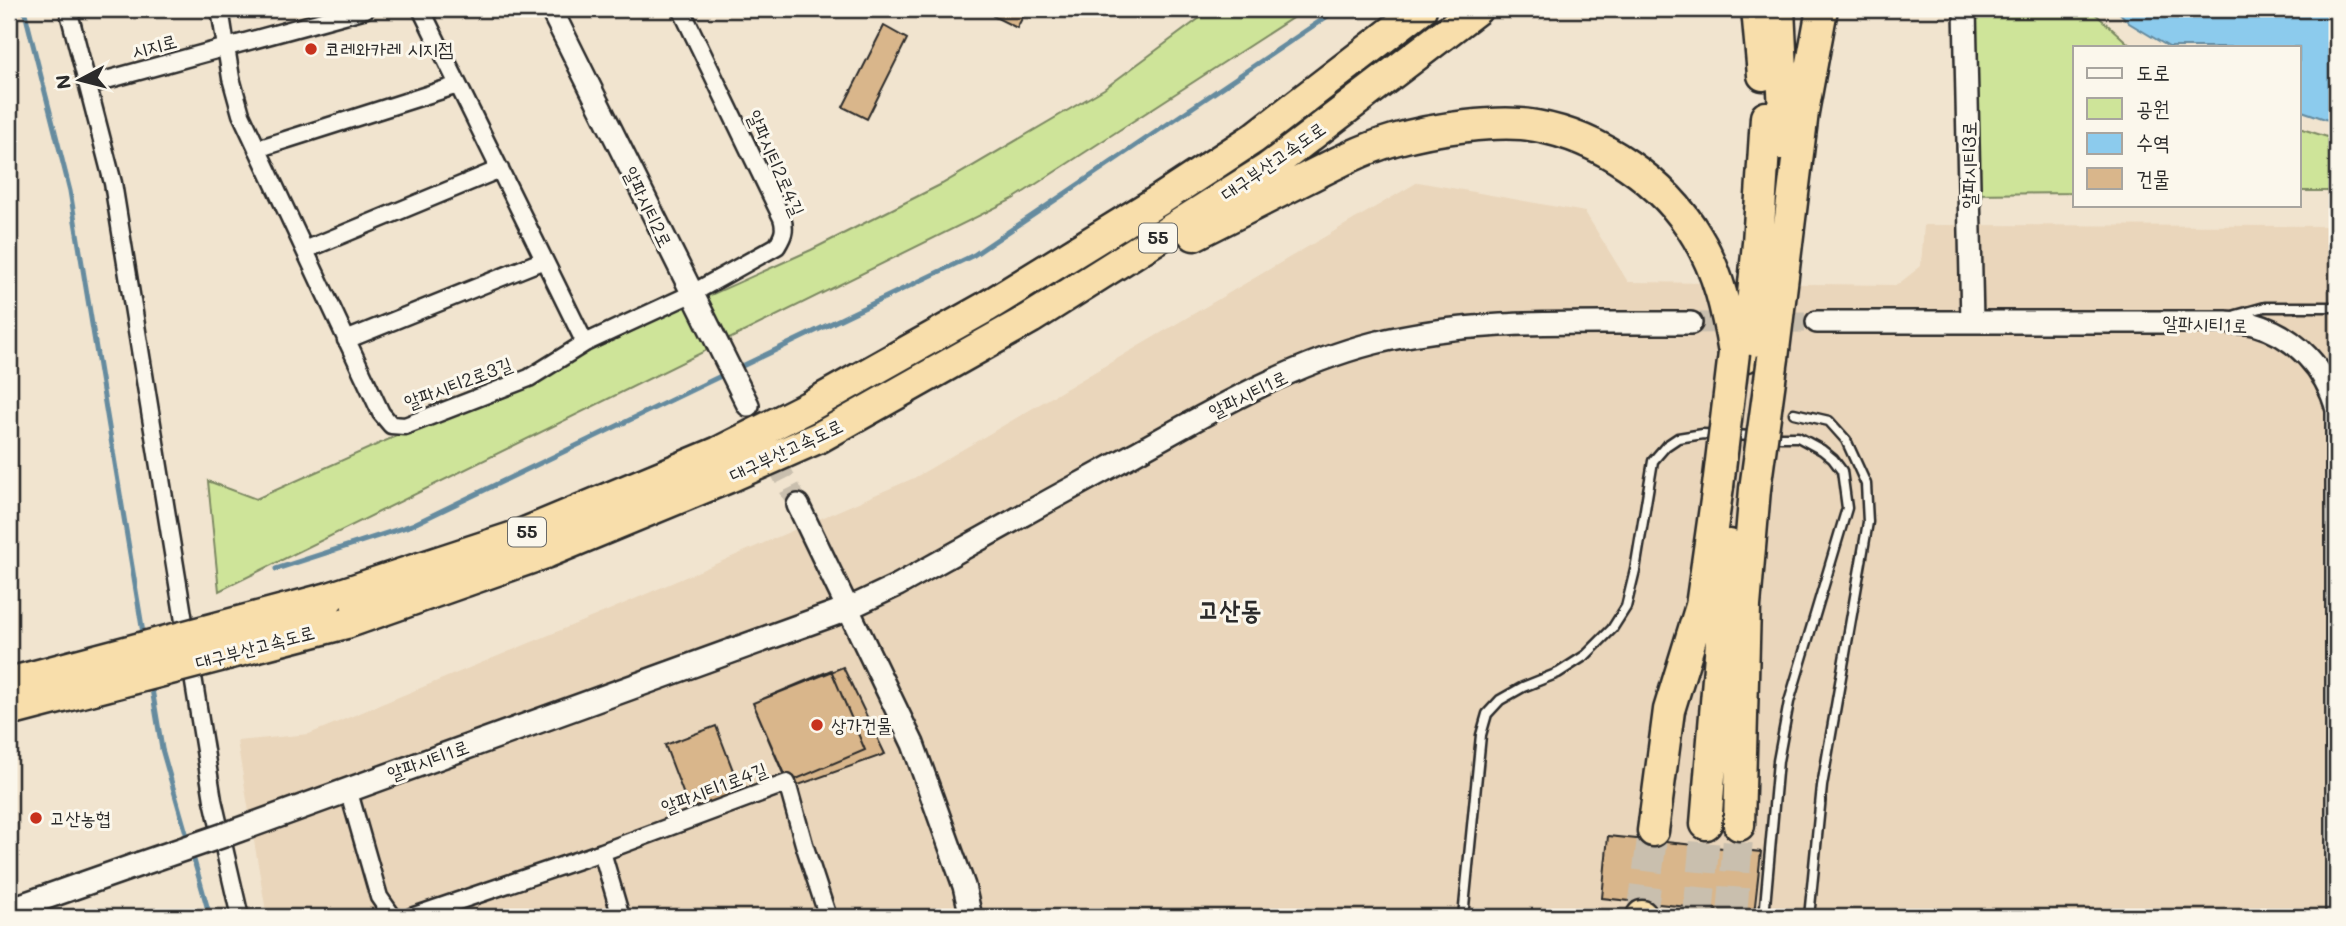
<svg xmlns="http://www.w3.org/2000/svg" width="2346" height="926" viewBox="0 0 2346 926" font-family="Mali,'Poor Story',sans-serif">
	<style>
		.built { fill: #ead6bb }
		.green { fill: #cee499; stroke: #7c8862; stroke-width: 2 }
		.water { fill: #8ccbed; stroke: #658b9f; stroke-width: 2 }
		.lines { fill: none; stroke-linecap: round; stroke-linejoin: round }
		.stream { stroke: #658b9f; stroke-width: 5 }
		.building { fill: #d9b68b; stroke: #2b2b2b; stroke-width: 2 }
		.tertiary-tunnel { stroke: #c9bfae; stroke-width: 21; stroke-dasharray: 21 10; stroke-linecap: butt }
		.motorway-tunnel { stroke: #c9bfae; stroke-width: 30; stroke-dasharray: 30 15; stroke-linecap: butt }
		.service-casing { stroke: #2b2b2b; stroke-width: 13 }
		.minor-casing { stroke: #2b2b2b; stroke-width: 21 }
		.tertiary-casing { stroke: #2b2b2b; stroke-width: 26 }
		.secondary-casing { stroke: #2b2b2b; stroke-width: 28 }
		.motorway-casing { stroke: #2b2b2b; stroke-width: 35 }
		.service { stroke: #fbf7ec; stroke-width: 8 }
		.minor { stroke: #fbf7ec; stroke-width: 16 }
		.tertiary { stroke: #fbf7ec; stroke-width: 21 }
		.secondary { stroke: #fbf7ec; stroke-width: 23 }
		.motorway { stroke: #f8deab; stroke-width: 30 }
		.secondary-bridge-casing { stroke: #2b2b2b; stroke-width: 28; stroke-linecap: butt }
		.motorway-bridge-casing { stroke: #2b2b2b; stroke-width: 35; stroke-linecap: butt }
		.secondary-bridge { stroke: #fbf7ec; stroke-width: 23 }
		.motorway-bridge { stroke: #f8deab; stroke-width: 30 }
		.poi-dot { fill: #c8321e; stroke: #fbf7ec; stroke-width: 2.5 }
		.labels { text-anchor: middle; stroke-width: 6; stroke-linejoin: round; paint-order: stroke }
		.shield { fill: #fbf7ec; stroke: #696865; stroke-width: 2 }
		.shield-label { font-size: 18px; font-weight: bold; fill: #2b2b2b }
		.street-label { font-size: 19px; fill: #2b2b2b; stroke: #fbf7ec }
		.poi-label { font-size: 19px; fill: #2b2b2b; stroke: #fbf7ec; text-anchor: start }
		.district-label { font-size: 26px; font-weight: bold; fill: #2b2b2b; stroke: #fbf7ec }
	</style>
	<rect width="100%" height="100%" fill="#f1e4cf"/>
	<filter id="ink" filterUnits="userSpaceOnUse"><feTurbulence type="fractalNoise" baseFrequency=".0143" numOctaves="2"/><feDisplacementMap in="SourceGraphic" scale="14" xChannelSelector="R" yChannelSelector="G"/><feConvolveMatrix kernelMatrix="1 2 1 2 8 2 1 2 1" color-interpolation-filters="sRGB"/></filter>
	<g filter="url(#ink)">
		<path class="built" d="M 1418,182 L 1585,212 L 1628,282 L 1897,285 L 1921,266 L 1924,225 L 2337,226 L 2337,917 L 267,917 L 237,741 L 309,734 L 607,611 L 914,478 Z"/>
		<path class="green" d="M 1212,9 L 1306,9 L 1013,199 L 219,591 L 208,481 L 256,499 L 811,250 L 942,184 L 1104,89 Z
			M 1965,9 L 2090,9 L 2132,47 L 2075,47 L 2075,193 L 1969,194 Z
			M 2299,128 L 2337,140 L 2337,191 L 2299,191 Z"/>
		<path class="water" d="M 2116,9 L 2337,9 L 2337,123 L 2299,110 L 2299,47 L 2169,47 L 2129,23 Z"/>
		<g class="lines">
			<path class="stream" d="M 24,9 L 70,191 L 144,639
				M 736,369 L 974,255 L 1338,9
				M 276,569 L 412,525 L 727,373
				M 151,683 L 162,749 L 188,840
				M 192,853 L 210,917"/>
		</g>
		<path class="building" d="M 997,9 L 1027,9 L 1017,28 L 993,16 Z
			M 884,26 L 907,39 L 867,119 L 843,107 Z
			M 843,667 L 885,754 L 790,788 L 753,703 Z
			M 831,670 L 865,750 L 787,783 L 753,703 Z
			M 716,726 L 742,794 L 690,811 L 665,745 Z
			M 1608,836 L 1761,852 L 1754,914 L 1602,898 Z"/>
		<g class="lines">
			<path class="tertiary-tunnel" d="M 1691,323 L 1817,322
				M 748,405 L 798,505"/>
			<path class="motorway-tunnel" d="M 1642,916 L 1653,831
				M 1698,917 L 1706,824
				M 1732,917 L 1739,825"/>
			<defs>
				<path id="service" d="M 2236,315 L 2265,307 L 2337,307
					M 1794,413 L 1829,421 L 1846,440 L 1866,484 L 1868,522 L 1822,786 L 1809,917
					M 1463,917 L 1481,735 L 1487,714 L 1500,700 L 1523,687 L 1558,673 L 1586,655 L 1612,629 L 1626,607 L 1635,570 L 1653,461 L 1666,446 L 1678,438 L 1703,434 L 1755,436
					M 1764,917 L 1778,761 L 1789,702 L 1847,508 L 1842,471 L 1833,459 L 1822,450 L 1798,437 L 1768,437"/>
				<path id="minor" d="M 68,9 L 113,183 L 213,800 L 240,917
					M 220,9 L 231,78 L 241,114 L 381,413 L 391,425 L 405,426 L 529,378 L 585,343 L 691,294 L 777,246 C 783,236 786,230 782,218 L 681,9
					M 421,9 L 585,343
					M 88,85 L 366,9
					M 257,149 L 458,85
					M 305,250 L 500,169
					M 346,340 L 544,260
					M 348,789 L 379,897 L 393,917
					M 602,852 L 621,917
					M 411,917 L 602,852 L 787,783 L 804,844 L 828,917"/>
				<path id="tertiary" d="M 551,9 L 748,405
					M 1965,9 L 1972,322
					M 1817,322 L 2226,322 C 2235,323 2245,322 2254,324 C 2296,336 2326,369 2337,410 L 2337,917
					M 798,505 L 913,744 L 964,886 L 971,917
					M 847,609 L 898,585 C 976,541 1055,497 1134,454 C 1211,411 1289,365 1374,343 C 1477,317 1586,324 1691,323"/>
				<path id="secondary" d="M 230,833 L 847,609
					M 9,910 L 140,864"/>
				<path id="motorway" d="M 1757,9 L 1763,75
					M 1779,9 L 1784,112 L 1781,144
					M 1194,235 C 1230,217 1266,199 1303,180 C 1332,165 1363,149 1394,140 C 1431,129 1499,119 1536,126 C 1599,137 1665,182 1697,237 C 1719,273 1727,312 1734,353
					M 1747,356 L 1758,243 L 1766,117
					M 1773,358 L 1803,112 L 1822,9
					M 329,598 L 520,535 L 719,452 L 808,407 L 986,307 L 1161,199 L 1254,138 L 1421,9
					M 346,623 L 548,552 L 727,478 L 820,437 L 1031,318 L 1267,169 L 1477,9
					M 1706,824 L 1729,545
					M 1739,825 L 1745,606 L 1755,489
					M 1653,831 L 1669,710 L 1701,606 L 1718,486
					M 1642,917 L 1642,916"/>
			</defs>
			<use href="#service" class="service-casing"/>
			<use href="#minor" class="minor-casing"/>
			<use href="#tertiary" class="tertiary-casing"/>
			<use href="#secondary" class="secondary-casing"/>
			<use href="#motorway" class="motorway-casing"/>
			<use href="#service" class="service"/>
			<use href="#minor" class="minor"/>
			<use href="#tertiary" class="tertiary"/>
			<use href="#secondary" class="secondary"/>
			<use href="#motorway" class="motorway"/>
			<defs>
				<path id="secondary-bridge" d="M 140,864 L 230,833"/>
				<path id="motorway-bridge" d="M 1718,486 L 1734,353
					M 1755,489 L 1773,358
					M 9,683 L 329,598
					M 9,711 L 346,623"/>
			</defs>
			<use href="#secondary-bridge" class="secondary-bridge-casing"/>
			<use href="#motorway-bridge" class="motorway-bridge-casing"/>
			<use href="#secondary-bridge" class="secondary-bridge"/>
			<use href="#motorway-bridge" class="motorway-bridge"/>
		</g>
	</g>
	<g class="poi-dot">
		<circle cx="311" cy="49" r="7"/>
		<circle cx="817" cy="725" r="7"/>
		<circle cx="36" cy="818" r="7"/>
	</g>
	<g class="labels">
		<g class="shield">
			<rect x="1139" y="223.5" width="38" height="29" rx="5"/>
			<rect x="508" y="517.5" width="38" height="29" rx="5"/>
		</g>
		<g class="shield-label">
			<text x="1158" y="244">55</text>
			<text x="527" y="538">55</text>
		</g>
		<g class="street-label">
			<text transform="translate(154 46) rotate(-15)" y="7">시지로</text>
			<text transform="translate(1273 161) rotate(-35)" y="7">대구부산고속도로</text>
			<text transform="translate(776 163) rotate(66)" y="7">알파시티2로4길</text>
			<text transform="translate(1969 165) rotate(-90)" y="7">알파시티3로</text>
			<text transform="translate(648 207) rotate(64)" y="7">알파시티2로</text>
			<text transform="translate(2205 324) rotate(2)" y="7">알파시티1로</text>
			<text transform="translate(458 383) rotate(-21)" y="7">알파시티2로3길</text>
			<text transform="translate(1248 394) rotate(-26)" y="7">알파시티1로</text>
			<text transform="translate(786 450) rotate(-25)" y="7">대구부산고속도로</text>
			<text transform="translate(255 647) rotate(-15)" y="7">대구부산고속도로</text>
			<text transform="translate(428 760) rotate(-20)" y="7">알파시티1로</text>
			<text transform="translate(714 788) rotate(-21)" y="7">알파시티1로4길</text>
		</g>
		<g class="poi-label">
			<text x="325" y="56">코레와카레 시지점</text>
			<text x="831" y="732">상가건물</text>
			<text x="50" y="825">고산농협</text>
		</g>
		<g class="district-label">
			<text x="1230" y="619">고산동</text>
		</g>
	</g>
	<rect width="2346" height="926" fill="none" stroke="#fbf7ec" stroke-width="35"/>
	<rect x="18" y="18" width="2311" height="891" fill="none" stroke="#2b2b2b" stroke-width="2.5" filter="url(#ink)"/>
	<rect x="2073" y="46" width="228" height="161" fill="#fbf7ec" stroke="#a8a59f" stroke-width="2"/>
	<rect x="2087" y="68" width="35" height="10" fill="#fbf7ec" stroke="#a8a59f" stroke-width="2"/>
	<text x="2136" y="80" font-size="21" fill="#2b2b2b">도로</text>
	<rect x="2087" y="98" width="35" height="21" fill="#cee499" stroke="#a8a59f" stroke-width="2"/>
	<text x="2136" y="116" font-size="21" fill="#2b2b2b">공원</text>
	<rect x="2087" y="133" width="35" height="21" fill="#8ccbed" stroke="#a8a59f" stroke-width="2"/>
	<text x="2136" y="150" font-size="21" fill="#2b2b2b">수역</text>
	<rect x="2087" y="168" width="35" height="21" fill="#d9b68b" stroke="#a8a59f" stroke-width="2"/>
	<text x="2136" y="186" font-size="21" fill="#2b2b2b">건물</text>
	<g transform="translate(80 80) rotate(263)" stroke="#fbf7ec" stroke-width="5" paint-order="stroke">
	<path d="M0-5L12 26L0 18L-12 26Z" fill="#2b2b2b"/>
	<text y="-10" font-size="19" font-weight="bold" text-anchor="middle" fill="#2b2b2b">N</text>
	</g>
</svg>
